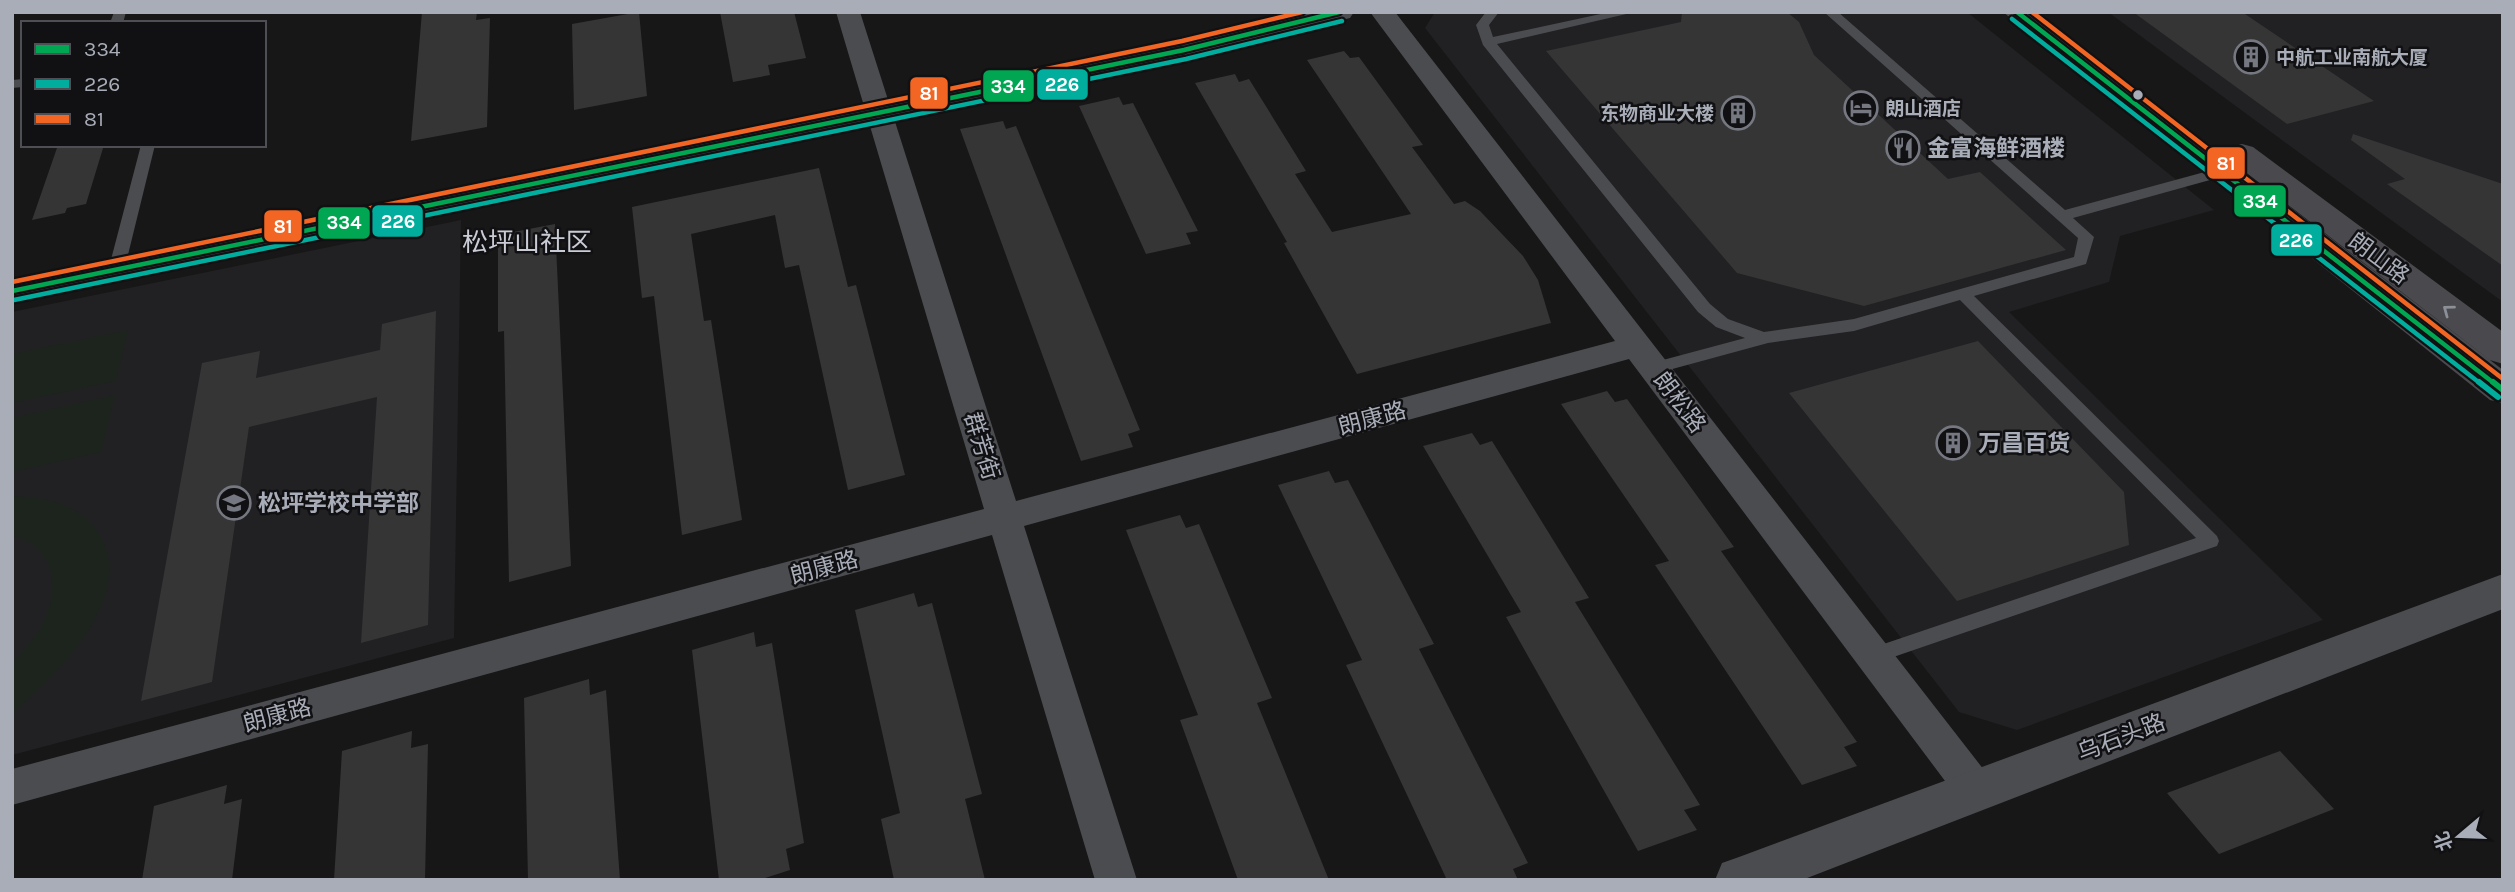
<svg xmlns="http://www.w3.org/2000/svg" width="2515" height="892" viewBox="0 0 2515 892" font-family="Karla,'Noto Sans SC',sans-serif">
	<style>
		.built { fill: #212123 }
		.green { fill: #1d241e }
		.building { fill: #353536 }
		.lines { fill: none; stroke-linecap: round; stroke-linejoin: round }
		.service { fill: #4b4c50; fill-rule: evenodd }
		.minor { fill: #4b4c50; fill-rule: evenodd }
		.tertiary { fill: #4b4c50; fill-rule: evenodd }
		.secondary { fill: #4a4a4e; fill-rule: evenodd }
		.bus-1-far1-casing { stroke: #111113; stroke-width: 9 }
		.bus-1-casing { stroke: #111113; stroke-width: 11 }
		.bus-2-far1-casing { stroke: #111113; stroke-width: 9 }
		.bus-2-casing { stroke: #111113; stroke-width: 11 }
		.bus-3-casing { stroke: #111113; stroke-width: 9 }
		.bus-1-far1 { stroke: #00a651; stroke-width: 4.5 }
		.bus-1 { stroke: #00a651; stroke-width: 6 }
		.bus-2-far1 { stroke: #01ad9c; stroke-width: 4.5 }
		.bus-2 { stroke: #01ad9c; stroke-width: 6 }
		.bus-3 { stroke: #f26522; stroke-width: 4.5 }
		.oneway { stroke: #8c8f98 }
		.bus-dot { fill: #a8adb8; stroke: #111113; stroke-width: 2.5 }
		.labels { text-anchor: middle; stroke-width: 5; stroke-linejoin: round; paint-order: stroke }
		.far-poi-label { font-size: 19px; font-weight: bold; fill: #a8adb8; stroke: #111113; text-anchor: start }
		.poi-label { font-size: 23px; font-weight: bold; fill: #a8adb8; stroke: #111113; text-anchor: start }
		.street-label { font-size: 23px; fill: #a8adb8; stroke: #111113 }
		.quarter-label { font-size: 26px; fill: #c9ccd4; stroke: #111113 }
		.line-badge { stroke: #111113; stroke-width: 2.5 }
		.badge-label { font-size: 19px; text-anchor: middle; font-weight: bold; fill: #fff }
	</style>
	<rect width="100%" height="100%" fill="#171717"/>
	<path class="built" d="M 1435,12 L 1967,12 L 2214,210 L 2120,236 L 2109,282 L 2009,312 L 2323,620 L 2017,730 L 1959,712 L 1425,28 Z
		M 2108,12 L 2503,12 L 2503,302 L 2286,143 Z
		M 461,220 L 454,638 L 12,755 L 12,312 Z"/>
	<path class="green" d="M 128,330 L 116,381 L 12,403 L 12,354 Z
		M 115,395 L 101,452 L 12,472 L 12,418 Z
		M 12,496 C 39,496 72,503 91,523 C 148,585 58,675 12,714 C 12,700 8,678 12,665 C 15,658 36,637 41,627 C 60,592 57,546 12,536 Z"/>
	<path class="building" d="M 422,12 L 477,12 L 476,20 L 490,18 L 487,127 L 411,141 Z
		M 639,12 L 647,96 L 574,110 L 572,24 Z
		M 720,12 L 794,12 L 806,58 L 768,65 L 770,75 L 733,82 Z
		M 1682,12 L 1787,12 L 1799,22 L 1814,55 L 1948,179 L 1980,172 L 2066,250 L 1864,306 L 1737,273 L 1546,51 L 1681,22 Z
		M 2133,12 L 2242,12 L 2374,101 L 2287,124 Z
		M 1344,51 L 1350,58 L 1359,57 L 1423,145 L 1412,147 L 1454,204 L 1465,201 L 1480,211 L 1523,256 L 1538,280 L 1551,323 L 1357,374 L 1284,243 L 1287,242 L 1195,83 L 1235,74 L 1239,82 L 1249,79 L 1306,171 L 1295,174 L 1332,232 L 1411,214 L 1307,60 Z
		M 1119,97 L 1123,105 L 1133,103 L 1198,231 L 1186,233 L 1191,244 L 1146,254 L 1079,106 Z
		M 1003,121 L 1006,129 L 1016,126 L 1140,430 L 1128,434 L 1133,447 L 1081,461 L 960,129 Z
		M 2353,134 L 2503,184 L 2503,266 L 2387,184 L 2405,179 L 2351,140 Z
		M 58,145 L 104,145 L 86,204 L 67,208 L 65,213 L 32,220 Z
		M 819,168 L 848,287 L 856,285 L 905,475 L 848,490 L 799,265 L 785,268 L 775,215 L 691,234 L 704,321 L 711,320 L 742,520 L 682,535 L 654,296 L 642,298 L 632,207 Z
		M 555,224 L 571,566 L 509,582 L 504,331 L 498,332 L 498,235 Z
		M 436,311 L 428,625 L 361,643 L 377,397 L 249,427 L 212,682 L 141,701 L 202,363 L 260,351 L 256,378 L 380,350 L 382,324 Z
		M 1978,341 L 2124,492 L 2129,545 L 1957,601 L 1789,393 Z
		M 1607,391 L 1615,402 L 1627,399 L 1734,547 L 1721,551 L 1857,742 L 1844,747 L 1857,766 L 1802,785 L 1655,565 L 1669,561 L 1561,404 Z
		M 1472,433 L 1480,445 L 1492,441 L 1589,598 L 1575,602 L 1700,805 L 1684,810 L 1697,830 L 1638,851 L 1506,617 L 1521,612 L 1423,446 Z
		M 1329,471 L 1335,483 L 1348,480 L 1434,644 L 1419,649 L 1528,863 L 1513,869 L 1518,880 L 1447,880 L 1346,665 L 1362,660 L 1278,485 Z
		M 1180,515 L 1186,528 L 1199,524 L 1272,698 L 1257,703 L 1329,880 L 1238,880 L 1180,720 L 1198,715 L 1126,530 Z
		M 914,593 L 918,607 L 932,603 L 982,794 L 965,799 L 985,880 L 894,880 L 881,819 L 900,813 L 855,610 Z
		M 754,632 L 756,647 L 772,643 L 804,843 L 786,849 L 790,870 L 759,880 L 719,880 L 692,650 Z
		M 589,679 L 590,695 L 606,690 L 620,880 L 528,880 L 524,698 Z
		M 412,731 L 411,748 L 428,744 L 425,880 L 334,880 L 342,751 Z
		M 2280,751 L 2334,809 L 2219,854 L 2167,793 Z
		M 227,785 L 224,804 L 242,799 L 232,880 L 142,880 L 154,806 Z"/>
	<g class="lines">
		<path class="service" d="M 114,12 L 126,12 L 123,23 L 110,23 Z
			M 1486,12 L 1499,12 L 1489,25 L 1493,37 L 1610,12 L 1635,12 L 1497,44 L 1710,304 L 1728,319 L 1764,332 L 1854,319 L 2074,257 L 2078,238 L 1824,12 L 1838,12 L 2065,210 L 2223,167 L 2228,169 L 2228,175 L 2073,218 L 2094,237 L 2086,264 L 1974,296 L 2217,536 L 2219,541 L 2217,546 L 1873,664 L 1866,662 L 1863,656 L 1866,650 L 2196,538 L 1960,300 L 1854,331 L 1768,343 L 1654,374 L 1648,372 L 1646,368 L 1648,364 L 1745,338 L 1716,327 L 1698,312 L 1483,45 L 1476,25 Z
			M 23,79 L 23,87 L 12,88 L 12,80 Z
			M 141,145 L 155,145 L 124,271 L 116,276 L 108,271 Z"/>
		<path class="minor" d="M 836,12 L 860,12 L 1016,501 L 1615,341 L 1370,12 L 1395,12 L 1991,779 L 1997,792 L 1991,805 L 1977,810 L 1963,805 L 1629,359 L 1024,526 L 1137,880 L 1095,880 L 992,535 L 12,805 L 12,769 L 984,509 Z"/>
		<path class="tertiary" d="M 1304,12 L 1354,12 L 1350,18 L 1184,59 L 12,303 L 12,279 L 1184,41 Z
			M 2503,574 L 2503,609 L 1802,880 L 1715,880 L 1722,863 L 1739,857 Z"/>
		<path class="secondary" d="M 2003,12 L 2035,12 L 2503,370 L 2503,403 L 2490,400 Z
			M 2242,144 L 2253,147 L 2503,332 L 2503,364 L 2490,360 L 2231,161 L 2226,154 L 2231,147 Z"/>
		<defs>
			<path id="bus-1-far1" d="M 2017,12 L 2495,384
				M 12,291 L 1184,50 L 1339,12"/>
			<path id="bus-1" d="M 2493,382 L 2503,390"/>
			<path id="bus-2-far1" d="M 2012,19 L 2481,384
				M 14,300 L 1186,59 L 1342,21"/>
			<path id="bus-2" d="M 2479,382 L 2498,397"/>
			<path id="bus-3" d="M 2032,12 L 2503,379
				M 12,282 L 1182,41 L 1302,12"/>
		</defs>
		<use href="#bus-1-far1" class="bus-1-far1-casing"/>
		<use href="#bus-1" class="bus-1-casing"/>
		<use href="#bus-2-far1" class="bus-2-far1-casing"/>
		<use href="#bus-2" class="bus-2-casing"/>
		<use href="#bus-3" class="bus-3-casing"/>
		<use href="#bus-1-far1" class="bus-1-far1"/>
		<use href="#bus-1" class="bus-1"/>
		<use href="#bus-2-far1" class="bus-2-far1"/>
		<use href="#bus-2" class="bus-2"/>
		<use href="#bus-3" class="bus-3"/>
	</g>
	<defs><path id="oneway-chevron" d="M-2-3.5L2.5 0L-2 3.5" fill="none" stroke-width="1.6" stroke-linecap="round" stroke-linejoin="round" transform="scale(1.75)"/></defs>
	<use class="oneway" href="#oneway-chevron" transform="translate(2448 310) rotate(-143)"/>
	<defs>
		<symbol id="building-ring" viewBox="-11 -11 22 22"><circle r="9.5" fill="#111113" stroke="#757880" stroke-width="1.5"/><path d="M-4-6H4V6H1V3H-1V6H-4ZM-2.5-4.3h1.7v1.8h-1.7ZM.8-4.3h1.7v1.8H.8ZM-2.5-1h1.7V.8h-1.7ZM.8-1h1.7V.8H.8Z" fill="#757880"/></symbol>
		<symbol id="hotel-ring" viewBox="-11 -11 22 22"><circle r="9.5" fill="#111113" stroke="#757880" stroke-width="1.5"/><path d="M-6-4.5h1.5V1H6V5H4.5V3h-9V5H-6ZM-4 0a1.8 1.8 0 1 1 3.6 0ZM.5 0V-2.5h3Q6-2.5 6 0Z" fill="#757880"/></symbol>
		<symbol id="restaurant-ring" viewBox="-11 -11 22 22"><circle r="9.5" fill="#111113" stroke="#757880" stroke-width="1.5"/><path d="M-5-6h1v4h1v-4h1v4h1v-4h1v5L-1.5 .5V6h-2V.5L-5-1ZM5-6V6H3V1.5H1.5Q1.5-4 5-6Z" fill="#757880"/></symbol>
		<symbol id="school-ring" viewBox="-11 -11 22 22"><circle r="9.5" fill="#111113" stroke="#757880" stroke-width="1.5"/><path d="M0-5L7-2L0 1L-7-2ZM-4 1L0 2.5L4 1V4Q0 6-4 4Z" fill="#757880"/></symbol>
	</defs>
	<g fill-rule="evenodd">
		<use href="#building-ring" x="2232" y="38" width="38" height="38"/>
		<use href="#hotel-ring" x="1842" y="89" width="38" height="38"/>
		<use href="#building-ring" x="1719" y="94" width="38" height="38"/>
		<use href="#restaurant-ring" x="1884" y="129" width="38" height="38"/>
		<use href="#building-ring" x="1934" y="424" width="38" height="38"/>
		<use href="#school-ring" x="215" y="484" width="38" height="38"/>
	</g>
	<circle class="bus-dot" cx="2138" cy="95" r="6"/>
	<g class="labels">
		<g class="far-poi-label">
			<text x="2276" y="64">中航工业南航大厦</text>
			<text x="1885" y="115">朗山酒店</text>
			<text x="1714" y="120" text-anchor="end">东物商业大楼</text>
		</g>
		<g class="poi-label">
			<text x="1927" y="156">金富海鲜酒楼</text>
			<text x="1978" y="451">万昌百货</text>
			<text x="258" y="511">松坪学校中学部</text>
		</g>
		<g class="street-label">
			<text transform="translate(2379 258) rotate(37)" y="8">朗山路</text>
			<text transform="translate(1680 402) rotate(53)" y="8">朗松路</text>
			<text transform="translate(1372 418) rotate(-15)" y="8">朗康路</text>
			<text transform="translate(982 446) rotate(73)" y="8">群芳街</text>
			<text transform="translate(824 567) rotate(-15)" y="8">朗康路</text>
			<text transform="translate(277 715) rotate(-15)" y="8">朗康路</text>
			<text transform="translate(2121 737) rotate(-21)" y="8">乌石头路</text>
		</g>
		<g class="quarter-label">
			<text x="527" y="251">松坪山社区</text>
		</g>
	</g>
	<g class="line-badge">
		<rect x="1036" y="68" width="53" height="33" rx="7" fill="#01ad9c"/>
		<rect x="982" y="69" width="53" height="34" rx="7" fill="#00a651"/>
		<rect x="909" y="76" width="40" height="34" rx="7" fill="#f26522"/>
		<rect x="2206" y="146" width="40" height="34" rx="7" fill="#f26522"/>
		<rect x="2233" y="184" width="54" height="34" rx="7" fill="#00a651"/>
		<rect x="371" y="204" width="53" height="34" rx="7" fill="#01ad9c"/>
		<rect x="317" y="206" width="54" height="34" rx="7" fill="#00a651"/>
		<rect x="263" y="209" width="40" height="34" rx="7" fill="#f26522"/>
		<rect x="2270" y="223" width="53" height="34" rx="7" fill="#01ad9c"/>
	</g>
	<g class="badge-label">
		<text x="1062" y="91">226</text>
		<text x="1008" y="93">334</text>
		<text x="929" y="100">81</text>
		<text x="2226" y="170">81</text>
		<text x="2260" y="208">334</text>
		<text x="398" y="228">226</text>
		<text x="344" y="229">334</text>
		<text x="283" y="233">81</text>
		<text x="2296" y="247">226</text>
	</g>
	<rect width="2515" height="892" fill="none" stroke="#a8adb8" stroke-width="28"/>
	<rect x="21" y="21" width="245" height="126" fill="#111113" stroke="#4d4f55" stroke-width="2"/>
	<rect x="35" y="44" width="35" height="10" fill="#00a651" stroke="#4d4f55" stroke-width="2"/>
	<text x="84" y="56" font-size="21" fill="#a8adb8">334</text>
	<rect x="35" y="79" width="35" height="10" fill="#01ad9c" stroke="#4d4f55" stroke-width="2"/>
	<text x="84" y="91" font-size="21" fill="#a8adb8">226</text>
	<rect x="35" y="114" width="35" height="10" fill="#f26522" stroke="#4d4f55" stroke-width="2"/>
	<text x="84" y="126" font-size="21" fill="#a8adb8">81</text>
	<g transform="translate(2459 836) rotate(251)" stroke="#111113" stroke-width="5" paint-order="stroke">
	<path d="M0-5L12 26L0 18L-12 26Z" fill="#a8adb8"/>
	<text y="-10" font-size="19" font-weight="bold" text-anchor="middle" fill="#a8adb8">北</text>
	</g>
</svg>
